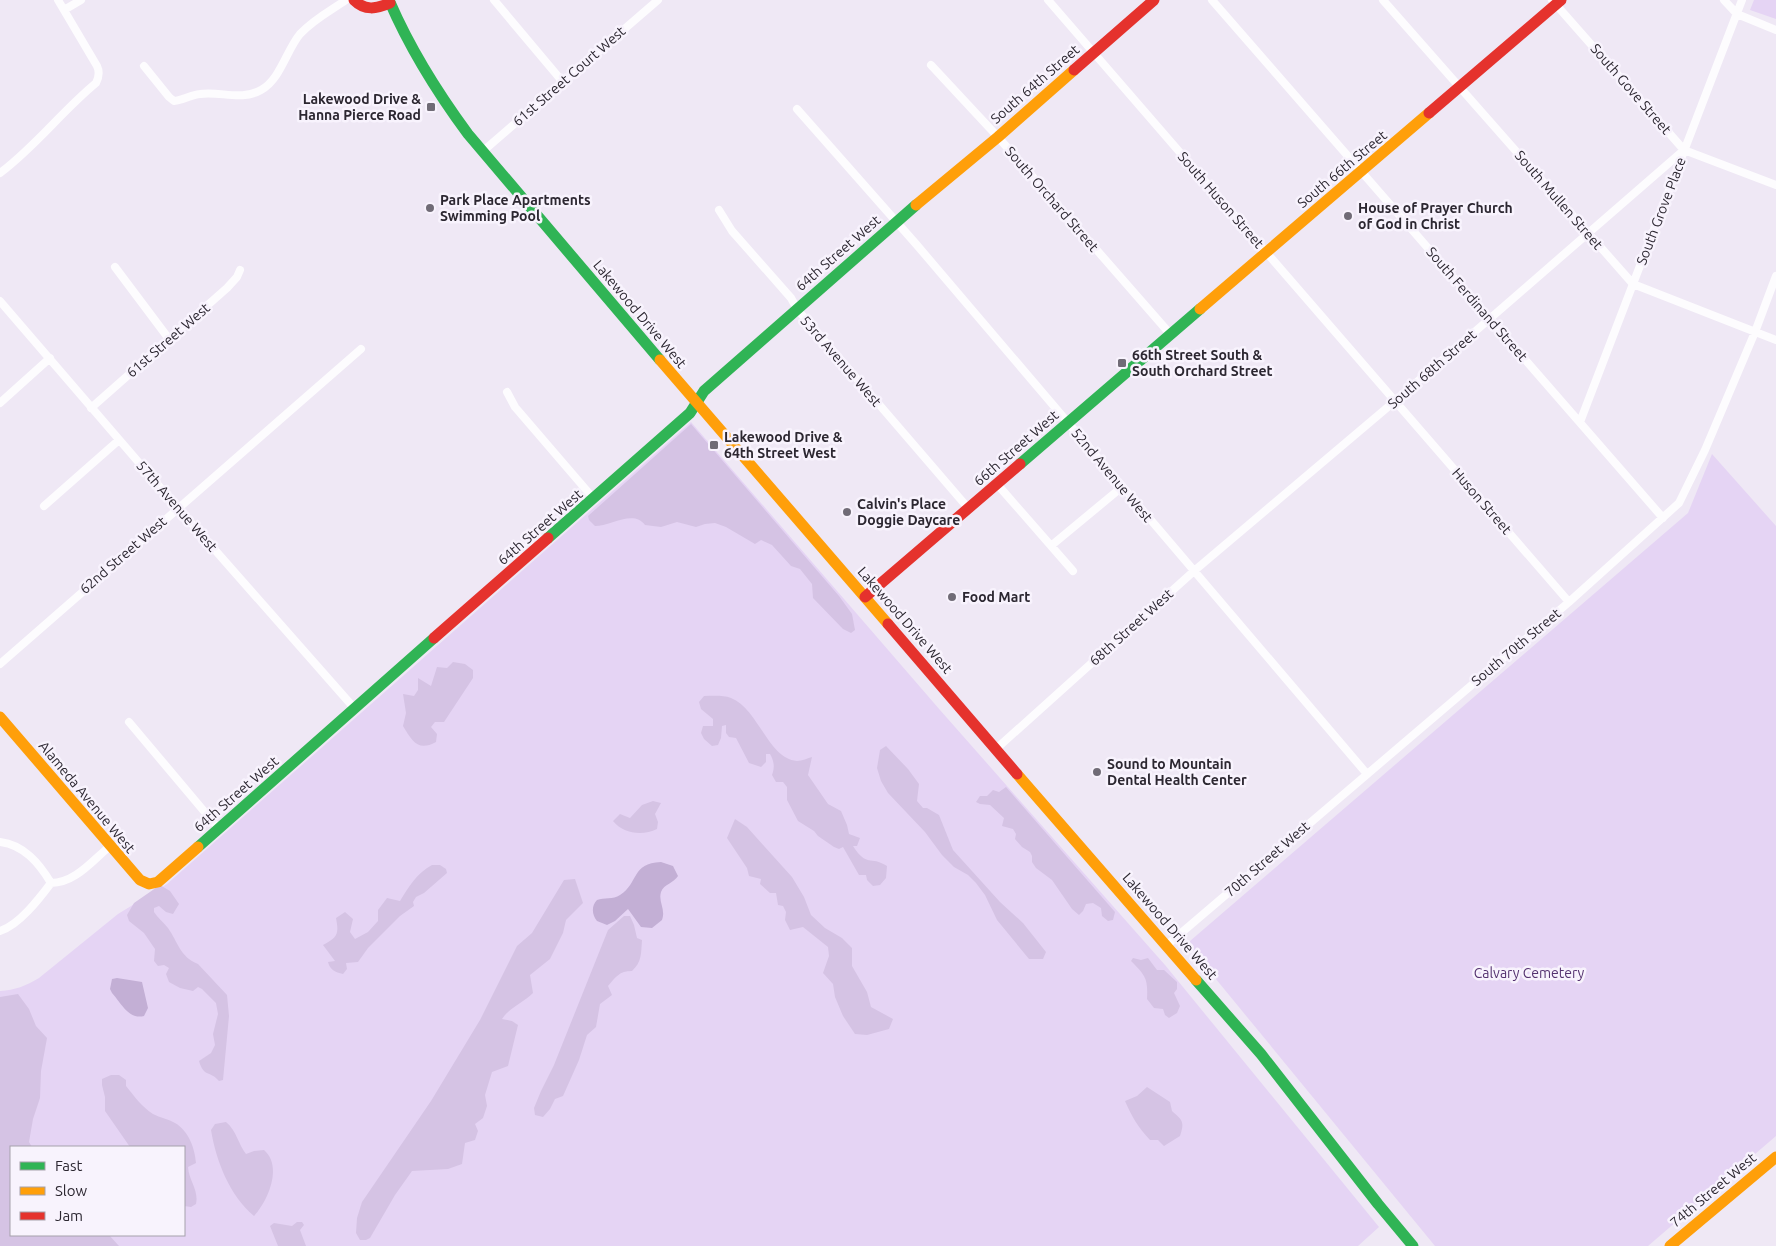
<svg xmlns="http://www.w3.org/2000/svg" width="1776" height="1246" viewBox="0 0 1776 1246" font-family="Ubuntu,sans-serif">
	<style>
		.green { fill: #e5d4f4; fill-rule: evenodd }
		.forest { fill: #d5c3e4 }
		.water { fill: #c3afd5 }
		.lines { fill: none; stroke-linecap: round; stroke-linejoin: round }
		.street { stroke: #fdfcfe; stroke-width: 8 }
		.fast { stroke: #30b455; stroke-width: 11 }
		.slow { stroke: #ff9f0a; stroke-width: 11 }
		.jam { stroke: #e5322d; stroke-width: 11 }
		.poi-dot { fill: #706b76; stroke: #f8f3fd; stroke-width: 2 }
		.labels { text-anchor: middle; stroke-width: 5; stroke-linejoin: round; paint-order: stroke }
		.street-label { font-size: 14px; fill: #2c2731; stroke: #f8f3fd }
		.poi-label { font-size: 14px; font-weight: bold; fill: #2c2731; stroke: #f8f3fd; text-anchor: start }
		.park-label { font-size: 14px; fill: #553270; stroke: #f8f3fd }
	</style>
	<rect width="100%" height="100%" fill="#efe8f5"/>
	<path class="green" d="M 1754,0 L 1776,0 L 1776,19 L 1750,10 Z
		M 691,422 L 940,710 L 1165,965 L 1379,1227 L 1358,1246 L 0,1246 L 0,991 C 15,990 26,986 39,978 L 118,914 L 167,884 ZM 11,1147 L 184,1147 L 184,1235 L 11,1235 Z
		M 1712,454 L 1776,526 L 1776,1136 L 1648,1246 L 1435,1246 L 1188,945 L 1190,941 L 1688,513 Z"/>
	<path class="forest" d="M 691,424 L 839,596 L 852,614 L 855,630 L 851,633 L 843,629 L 813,598 L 812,584 L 800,569 L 791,566 L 772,545 L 761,540 L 755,544 L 726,527 L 715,523 L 705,524 L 696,527 L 677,522 L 661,527 L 645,525 C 634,509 610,526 595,526 L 589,520 L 588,516 Z
		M 453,662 L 465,664 L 473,670 L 473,678 L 444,722 L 435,722 L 431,727 L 437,734 L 436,742 C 418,752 412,741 403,726 L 406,713 L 403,694 L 414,696 L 418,690 L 418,678 L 431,686 L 437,667 L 447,668 Z
		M 704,696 C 713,696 723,695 731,698 C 758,708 768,759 797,761 C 802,761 808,758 812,757 L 808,775 L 828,804 L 841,811 L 847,825 L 849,834 L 860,838 L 857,846 L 853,846 C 867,868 870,855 887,866 L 886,878 L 880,885 L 873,886 L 867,880 L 866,875 L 859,875 L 843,847 L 839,849 L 834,847 L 818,836 L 814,831 L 798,821 L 787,800 L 787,787 L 783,782 L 776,782 L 772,775 C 775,767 774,761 770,754 L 766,754 L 766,762 L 761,767 L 749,763 L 736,738 L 729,737 L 726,733 L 726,725 L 722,726 L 721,738 L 718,745 L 712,746 L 704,739 L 701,733 L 703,726 L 713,726 L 713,719 L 701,709 L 699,702 Z
		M 886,746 L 908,769 L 919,784 L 917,801 L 923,808 L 927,808 L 939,815 L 953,850 L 1000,902 L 1023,923 L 1046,952 L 1043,959 L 1029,959 L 997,920 L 985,895 L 976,883 L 968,875 L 954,867 L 942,855 L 925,832 L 888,793 L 881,781 L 877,768 L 880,750 Z
		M 1006,787 L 1115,912 L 1113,920 L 1108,921 L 1102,916 L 1101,908 L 1093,903 L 1086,904 L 1083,911 L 1079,915 L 1072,909 L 1052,880 L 1036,868 L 1032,862 L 1032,856 L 1030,852 L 1022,847 L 1015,839 L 1016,834 L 1013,829 L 1002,826 L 1004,818 L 990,805 L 980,804 L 976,802 L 980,796 L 987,796 L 993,790 L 999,792 Z
		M 653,801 L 661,803 L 655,814 L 658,822 L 657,829 C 643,836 623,834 613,821 L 620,814 L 630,818 L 642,805 Z
		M 735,819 L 747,827 L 792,877 L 804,897 L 811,915 L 825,928 L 842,938 L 852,948 L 852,966 L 867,992 L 871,1007 L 893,1019 L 889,1029 L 867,1035 L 855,1034 L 843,1016 L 835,997 L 833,984 L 823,973 L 829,956 L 828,947 L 803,927 L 790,930 L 785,920 L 786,912 L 783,906 L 778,905 L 776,893 L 770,893 L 760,884 L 761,879 L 749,876 L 747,868 L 727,838 Z
		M 432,865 L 440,865 L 446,869 L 447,873 L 424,893 L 416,897 L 413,902 L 414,906 L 400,916 L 368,948 L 358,962 L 346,963 L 347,969 L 343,974 C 335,972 330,970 328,962 L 335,961 L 323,945 C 338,937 339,934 336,918 L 345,912 L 353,919 L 350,932 L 355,939 L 368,932 L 378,921 L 378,910 L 387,898 L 400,901 C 409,886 417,873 432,865 Z
		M 575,879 L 583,903 L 566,920 L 563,933 L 550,959 L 530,975 L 533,993 C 523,1003 510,1007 502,1019 L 512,1021 L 518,1025 L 508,1066 L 492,1072 L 485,1095 L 487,1106 L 483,1118 L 475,1124 L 478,1131 L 475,1140 L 465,1143 L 462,1164 L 448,1169 L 412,1171 L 395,1195 L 370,1238 L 366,1240 L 360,1240 L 356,1233 L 357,1218 L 362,1202 L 431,1101 L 480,1020 L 517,946 L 532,933 L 564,880 Z
		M 160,885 L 170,891 L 179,904 L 173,914 L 166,912 L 159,906 L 154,908 L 154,912 C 158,918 163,922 168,928 C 178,942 180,957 198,964 L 227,995 L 229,1016 L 223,1080 L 219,1081 C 210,1070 204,1078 199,1061 L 211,1053 L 215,1045 L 213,1034 L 218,1014 L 216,1003 L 202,989 L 198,987 L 193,991 L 180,988 L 169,982 L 166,974 L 169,968 L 164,965 L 158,966 L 154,961 L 155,949 L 144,933 L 129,921 L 127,915 L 134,903 Z
		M 624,916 L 630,916 L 634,925 L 637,938 L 642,940 C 641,953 642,962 632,971 C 619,971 616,977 608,986 L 612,995 L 600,1004 L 596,1027 L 587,1035 L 579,1060 L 563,1096 L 555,1099 L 550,1109 L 543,1117 L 535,1115 L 534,1108 L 541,1091 L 554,1065 L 608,930 Z
		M 1133,958 L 1141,960 L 1148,958 L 1157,970 L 1164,970 L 1177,982 L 1177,989 L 1174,993 L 1180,1006 L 1177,1013 L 1169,1018 L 1165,1015 L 1163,1009 L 1154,1008 L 1147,999 C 1148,979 1146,976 1131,961 Z
		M 18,994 L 29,1009 L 36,1026 L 47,1038 L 41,1071 L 40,1098 L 33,1119 L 29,1142 L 32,1147 L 11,1147 L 11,1235 L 109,1235 L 119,1246 L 0,1246 L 0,997 Z
		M 111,1075 L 119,1075 L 126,1080 L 126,1086 C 134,1096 142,1107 153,1114 C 160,1118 169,1119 175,1123 C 189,1131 195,1149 196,1163 L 188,1167 C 189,1181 199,1190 196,1204 L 191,1207 L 184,1206 L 184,1147 L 130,1147 L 105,1111 L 105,1097 L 102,1085 L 102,1079 Z
		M 1147,1087 L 1170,1102 L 1172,1111 C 1182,1120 1185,1121 1180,1136 L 1164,1146 L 1158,1140 L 1150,1140 C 1138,1127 1132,1117 1125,1101 L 1137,1096 Z
		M 226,1122 C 237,1131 238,1144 246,1154 L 254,1151 L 264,1150 C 283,1166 268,1201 254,1216 C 230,1196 216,1161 211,1130 L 215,1124 Z
		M 297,1222 L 302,1222 L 304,1225 L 300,1230 L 306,1246 L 278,1246 L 270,1226 L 274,1223 L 292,1226 Z"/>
	<path class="water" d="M 661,862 L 673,866 L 678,876 C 674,883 664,884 661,892 C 658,902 666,909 662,920 L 652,928 L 641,927 L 628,909 L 615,921 L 607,925 L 597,921 C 592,915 591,906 597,900 C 604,897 613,900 620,895 C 639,883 631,863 661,862 Z
		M 117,978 L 142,982 L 148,1008 L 144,1016 C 129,1020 121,1003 112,993 L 110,989 L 112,979 Z"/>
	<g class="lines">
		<path class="street" d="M 494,0 L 562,81
			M 1048,0 L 1569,602
			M 1212,0 L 1663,518
			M 1383,0 L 1633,284 L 1776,340
			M 1552,0 L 1684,150 L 1776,185
			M 1724,0 L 1737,14 L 1776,30
			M 64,10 L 81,0
			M 931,65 L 998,137 L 1171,335
			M 144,66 L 169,97 L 174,101 C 183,100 191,95 200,94 C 220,91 242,101 261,90 C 280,80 286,51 300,34 C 314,19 330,11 346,0
			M 797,109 L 916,244 L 1367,774
			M 482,152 L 658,0
			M 0,173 C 35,147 62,111 96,83 C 99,77 100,72 97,66 L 58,0
			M 719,210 L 732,231 L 791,298 L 797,309 L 969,509
			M 115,267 L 169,339
			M 0,301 L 178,508 L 355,709
			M 507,392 L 515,407 L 594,499
			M 0,403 L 50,358
			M 91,408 L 227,288 L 237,277 L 240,270
			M 1580,422 L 1742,0
			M 997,484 L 1073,571
			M 44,506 L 119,440
			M 1052,545 L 1122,487
			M 0,664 L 361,349
			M 129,722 L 219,829
			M 996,749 L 1194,571 L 1395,401 L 1684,150
			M 0,842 C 24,845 39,863 51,883
			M 0,931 C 19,925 39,899 51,883 C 75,883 92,861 109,847
			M 1167,945 L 1569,602 L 1679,503 L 1705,450 L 1755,332 L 1776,276"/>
		<path class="fast" d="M 389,0 C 410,49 437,92 468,134 L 660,360
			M 1020,464 L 1200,309
			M 548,538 L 690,413 L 704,391 L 916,205
			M 198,847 L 434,638
			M 1196,980 L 1261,1054 L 1378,1204 L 1413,1246"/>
		<path class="slow" d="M 916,205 L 998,137 L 1074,70
			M 1200,309 L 1429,113
			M 660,360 L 888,624
			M 0,717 L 140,880 L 149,884 L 158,882 L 198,847
			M 1017,774 L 1196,980
			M 1670,1246 L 1776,1157"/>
		<path class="jam" d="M 354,0 C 365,11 376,9 390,3
			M 1074,70 L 1154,0
			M 1429,113 L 1561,0
			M 865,597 L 1020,464
			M 888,624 L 1017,774
			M 434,638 L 548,538"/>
	</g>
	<g class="poi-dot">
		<rect x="426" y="102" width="10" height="10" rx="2.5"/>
		<circle cx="430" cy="208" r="5"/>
		<circle cx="1348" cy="216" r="5"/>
		<rect x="1117" y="358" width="10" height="10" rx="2.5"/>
		<rect x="709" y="440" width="10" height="10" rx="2.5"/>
		<circle cx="847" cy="512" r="5"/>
		<circle cx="952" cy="597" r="5"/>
		<circle cx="1097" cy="772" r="5"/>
	</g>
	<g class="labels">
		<g class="street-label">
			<text transform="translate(569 76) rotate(-41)" y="5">61st Street Court West</text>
			<text transform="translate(1035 84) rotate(-41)" y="5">South 64th Street</text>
			<text transform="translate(1631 89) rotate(49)" y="5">South Gove Street</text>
			<text transform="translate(1342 169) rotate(-40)" y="5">South 66th Street</text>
			<text transform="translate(1052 199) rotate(49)" y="5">South Orchard Street</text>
			<text transform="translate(1221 200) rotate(49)" y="5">South Huson Street</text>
			<text transform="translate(1559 200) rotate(49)" y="5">South Mullen Street</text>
			<text transform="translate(1661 211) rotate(-69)" y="5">South Grove Place</text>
			<text transform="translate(838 253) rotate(-41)" y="5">64th Street West</text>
			<text transform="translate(1477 304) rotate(49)" y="5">South Ferdinand Street</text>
			<text transform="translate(640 314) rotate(50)" y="5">Lakewood Drive West</text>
			<text transform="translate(168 340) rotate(-41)" y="5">61st Street West</text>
			<text transform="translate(841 361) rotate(49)" y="5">53rd Avenue West</text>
			<text transform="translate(1432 369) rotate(-41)" y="5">South 68th Street</text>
			<text transform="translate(1016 448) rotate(-41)" y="5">66th Street West</text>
			<text transform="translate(1112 475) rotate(50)" y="5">52nd Avenue West</text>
			<text transform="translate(1482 501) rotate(49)" y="5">Huson Street</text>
			<text transform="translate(177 506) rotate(49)" y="5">57th Avenue West</text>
			<text transform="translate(540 527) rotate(-41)" y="5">64th Street West</text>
			<text transform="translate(123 555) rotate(-41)" y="5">62nd Street West</text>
			<text transform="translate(905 620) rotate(49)" y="5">Lakewood Drive West</text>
			<text transform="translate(1131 627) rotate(-42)" y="5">68th Street West</text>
			<text transform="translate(1516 647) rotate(-40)" y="5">South 70th Street</text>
			<text transform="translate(236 794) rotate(-41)" y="5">64th Street West</text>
			<text transform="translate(87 797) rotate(50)" y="5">Alameda Avenue West</text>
			<text transform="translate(1267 859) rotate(-41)" y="5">70th Street West</text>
			<text transform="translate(1170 926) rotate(49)" y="5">Lakewood Drive West</text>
			<text transform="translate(1713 1190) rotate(-40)" y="5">74th Street West</text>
		</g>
		<g class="poi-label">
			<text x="421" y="104" text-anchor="end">Lakewood Drive &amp;<tspan x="421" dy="16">Hanna Pierce Road</tspan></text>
			<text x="440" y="205">Park Place Apartments<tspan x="440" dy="16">Swimming Pool</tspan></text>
			<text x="1358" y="213">House of Prayer Church<tspan x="1358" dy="16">of God in Christ</tspan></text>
			<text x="1132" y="360">66th Street South &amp;<tspan x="1132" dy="16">South Orchard Street</tspan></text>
			<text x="724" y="442">Lakewood Drive &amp;<tspan x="724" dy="16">64th Street West</tspan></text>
			<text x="857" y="509">Calvin's Place<tspan x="857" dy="16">Doggie Daycare</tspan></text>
			<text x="962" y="602">Food Mart</text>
			<text x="1107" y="769">Sound to Mountain<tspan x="1107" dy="16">Dental Health Center</tspan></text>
		</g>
		<g class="park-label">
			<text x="1529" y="978">Calvary Cemetery</text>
		</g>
	</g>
	<rect x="10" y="1146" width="175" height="90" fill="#f8f3fd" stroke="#a6a1ab"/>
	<rect x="20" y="1162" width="25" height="8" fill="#30b455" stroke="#a6a1ab"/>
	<text x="55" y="1171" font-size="15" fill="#2c2731">Fast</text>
	<rect x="20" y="1187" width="25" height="8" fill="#ff9f0a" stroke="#a6a1ab"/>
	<text x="55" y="1196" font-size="15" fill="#2c2731">Slow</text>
	<rect x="20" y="1212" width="25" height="8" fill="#e5322d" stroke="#a6a1ab"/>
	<text x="55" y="1221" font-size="15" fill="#2c2731">Jam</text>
</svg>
